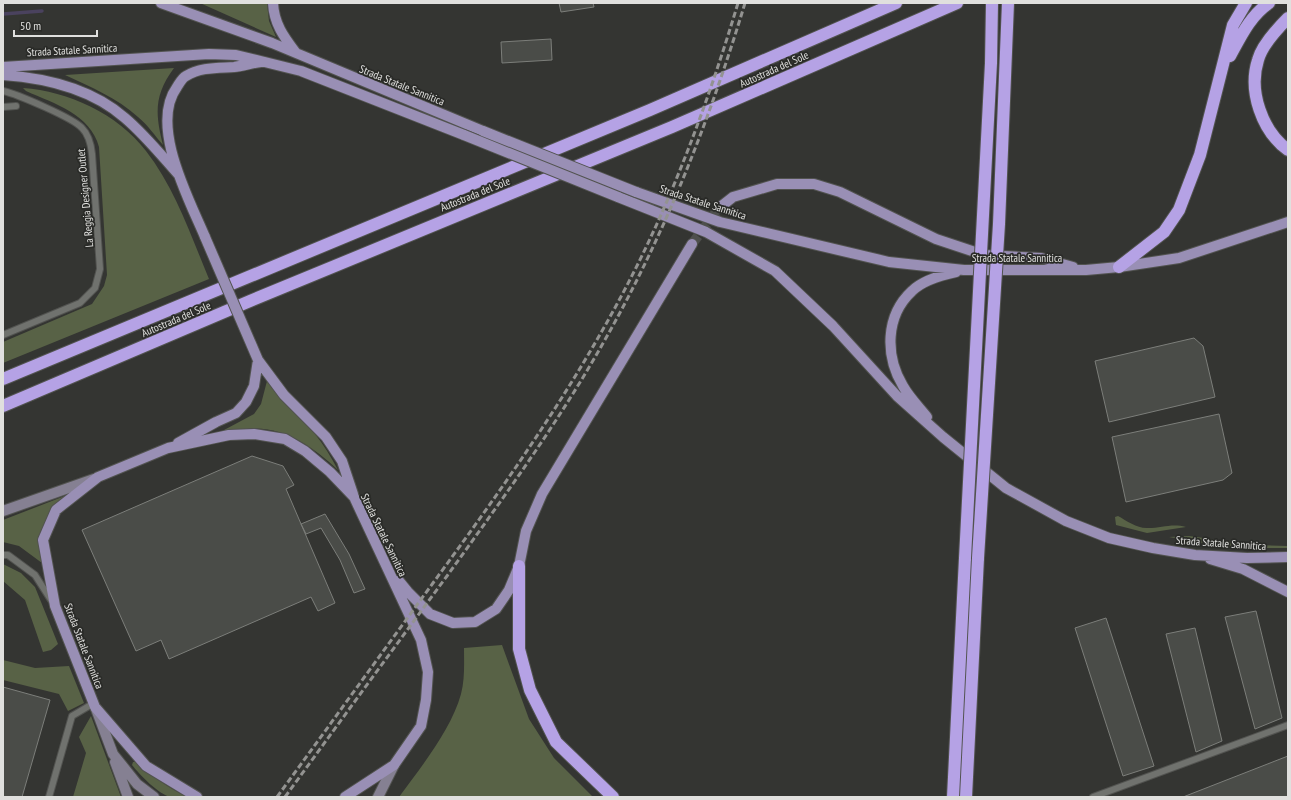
<svg xmlns="http://www.w3.org/2000/svg" width="1291" height="800" viewBox="0 0 1291 800" font-family="'PT Sans Narrow',sans-serif">
	<style>
		.green { fill: #586246 }
		.lines { fill: none; stroke-linecap: round; stroke-linejoin: round }
		.stream { stroke: #4a425e; stroke-width: 3.5 }
		.building { fill: #4a4c48; stroke: #7c7e7a }
		.primary-tunnel { stroke: #4e4f4c; stroke-width: 10; stroke-dasharray: 10 5; stroke-linecap: butt }
		.lane-casing { stroke: #525350; stroke-width: 8 }
		.secondary-casing { stroke: #525350; stroke-width: 12 }
		.primary-casing { stroke: #525350; stroke-width: 12 }
		.highway-casing { stroke: #525350; stroke-width: 14 }
		.lane { stroke: #70726e; stroke-width: 6 }
		.secondary { stroke: #858092; stroke-width: 10 }
		.primary { stroke: #998fb5; stroke-width: 10 }
		.highway { stroke: #b5a2e5; stroke-width: 12 }
		.rail { stroke: #939391; stroke-width: 3; stroke-dasharray: 6 3; stroke-linecap: butt }
		.primary-bridge-casing { stroke: #525350; stroke-width: 12; stroke-linecap: butt }
		.highway-bridge-casing { stroke: #525350; stroke-width: 14; stroke-linecap: butt }
		.primary-bridge { stroke: #998fb5; stroke-width: 10 }
		.highway-bridge { stroke: #b5a2e5; stroke-width: 12 }
		.labels { text-anchor: middle; stroke-width: 3.5; stroke-linejoin: round; paint-order: stroke }
		.street-label { font-size: 11px; fill: #e0e0de; stroke: #2a2b28 }
	</style>
	<rect width="100%" height="100%" fill="#343532"/>
	<path class="green" d="M 200,3 L 267,3 L 269,21 L 276,37 Z
		M 174,68 C 154,95 155,114 163,145 C 155,136 148,125 138,117 C 117,98 91,87 65,75 Z
		M 23,88 C 68,91 118,114 146,151 C 175,188 191,236 209,279 L 3,363 L 3,342 L 92,304 L 104,286 L 107,275 L 99,147 C 90,114 55,104 26,91 Z
		M 267,381 C 281,401 300,415 315,434 C 324,445 331,457 338,470 C 313,447 283,425 247,429 C 235,431 223,434 211,437 L 254,414 L 261,404 Z
		M 75,492 L 44,528 L 44,562 L 42,563 L 19,546 L 3,542 L 3,520 Z
		M 1118,516 C 1127,521 1138,529 1148,528 C 1162,528 1172,523 1186,527 L 1147,533 L 1116,525 L 1115,517 Z
		M 1189,536 L 1256,545 L 1288,546 L 1288,548 L 1231,548 L 1169,537 Z
		M 3,564 L 21,573 L 35,587 L 58,644 L 51,650 L 43,652 L 25,600 L 3,581 Z
		M 502,645 L 529,719 L 554,758 L 593,797 L 399,797 C 421,767 451,730 461,694 C 465,679 464,663 464,648 Z
		M 3,660 L 35,668 L 69,666 L 84,703 L 68,711 L 59,694 L 3,680 Z
		M 91,716 L 121,797 L 73,797 L 86,753 L 79,737 Z
		M 133,762 L 136,762 C 152,776 167,787 187,797 C 181,797 176,798 171,797 C 159,795 139,774 132,765 Z"/>
	<g class="lines">
		<path class="stream" d="M 3,14 L 42,11"/>
	</g>
	<path class="building" d="M 559,3 L 593,3 L 594,7 L 561,12 Z
		M 551,39 L 552,60 L 502,63 L 501,42 Z
		M 1194,338 L 1203,346 L 1215,397 L 1109,422 L 1095,361 Z
		M 1219,414 L 1232,473 L 1223,480 L 1126,502 L 1112,437 Z
		M 252,456 L 283,466 L 294,485 L 286,489 L 335,603 L 318,611 L 311,597 L 169,659 L 161,640 L 136,651 L 82,530 Z
		M 325,514 L 349,554 L 365,589 L 354,593 L 340,560 L 321,528 L 306,534 L 301,524 Z
		M 1256,611 L 1282,718 L 1255,729 L 1225,617 Z
		M 1106,618 L 1154,766 L 1123,776 L 1075,628 Z
		M 1195,628 L 1222,741 L 1196,752 L 1166,634 Z
		M 3,687 L 50,700 L 22,797 L 3,797 Z
		M 1288,756 L 1288,797 L 1183,797 Z"/>
	<g class="lines">
		<path class="primary-tunnel" d="M 692,244 L 719,208"/>
		<defs>
			<path id="lane" d="M 3,91 C 17,94 73,118 82,128 C 89,135 91,144 92,154 L 100,269 L 95,288 L 80,303 L 3,335
				M 3,107 L 16,106
				M 3,555 L 8,555 L 35,575 L 51,600
				M 49,797 L 72,716 L 94,703
				M 1093,797 L 1288,725"/>
			<path id="secondary" d="M 3,511 L 94,479
				M 96,709 L 113,754 L 137,784 L 154,797
				M 115,762 L 128,797
				M 378,797 L 394,765"/>
			<path id="primary" d="M 161,3 L 272,43 L 483,131
				M 273,3 C 274,24 284,37 296,53
				M 3,67 L 209,54 L 236,55 L 301,71 L 464,135
				M 3,75 C 46,78 92,89 125,118 C 145,135 161,155 178,174
				M 636,192 L 720,222 L 889,262 L 964,270 L 1086,270 L 1119,267 L 1179,258 L 1288,222
				M 618,197 L 706,232 L 775,271 L 833,326 L 897,396 L 943,437 L 1006,488 L 1066,521 L 1109,538 L 1153,548 L 1195,555 L 1247,558 L 1288,557
				M 719,208 L 733,197 L 777,184 L 814,184 L 840,192 L 936,239 L 984,255 L 1041,258 L 1073,267
				M 205,237 C 189,199 149,125 177,87 C 179,84 182,78 186,76 C 200,67 218,68 234,67 C 243,66 252,63 261,62
				M 258,360 L 284,395 L 326,437 L 342,461 L 353,494
				M 927,417 C 919,407 909,397 903,386 C 885,356 885,316 912,291 C 923,280 942,275 956,272
				M 178,443 L 216,422 L 236,413 L 246,402 L 254,386 L 258,360
				M 1210,559 L 1243,569 L 1288,592
				M 399,581 L 408,592 L 430,614 L 453,623 L 475,622 L 496,609 L 509,590 L 519,566 L 526,531 L 542,494 L 692,244
				M 197,797 L 146,766 L 95,707 L 55,606 L 43,540 L 56,510 L 98,477 L 168,448 L 229,435 L 254,434 L 285,439 L 305,451 L 330,472 L 354,497 L 421,640 L 428,672 L 426,700 L 421,726 L 394,765 L 345,797"/>
			<path id="highway" d="M 1288,18 C 1277,29 1262,45 1258,60 C 1248,91 1262,131 1288,150
				M 1230,56 C 1241,36 1250,16 1269,3
				M 1119,267 L 1164,232 L 1179,210 L 1200,155 L 1233,25 L 1246,3
				M 3,379 L 650,110 L 896,3
				M 3,406 L 250,301 L 672,127 L 957,3
				M 519,566 L 519,649 L 530,690 L 556,742 L 613,797
				M 953,797 L 965,558
				M 966,797 L 978,558"/>
		</defs>
		<use href="#lane" class="lane-casing"/>
		<use href="#secondary" class="secondary-casing"/>
		<use href="#primary" class="primary-casing"/>
		<use href="#highway" class="highway-casing"/>
		<use href="#lane" class="lane"/>
		<use href="#secondary" class="secondary"/>
		<use href="#primary" class="primary"/>
		<use href="#highway" class="highway"/>
		<path class="rail" d="M 277,797 C 329,726 381,654 433,583 C 499,493 564,402 617,304 C 669,209 707,106 738,3
			M 285,797 C 339,723 393,649 447,576 C 501,501 556,426 602,345 C 664,237 709,122 745,3"/>
		<defs>
			<path id="primary-bridge" d="M 483,131 L 636,192
				M 464,135 L 618,197
				M 205,237 L 258,360"/>
			<path id="highway-bridge" d="M 965,558 L 991,63 L 992,3
				M 978,558 L 999,224 L 1008,3"/>
		</defs>
		<use href="#primary-bridge" class="primary-bridge-casing"/>
		<use href="#highway-bridge" class="highway-bridge-casing"/>
		<use href="#primary-bridge" class="primary-bridge"/>
		<use href="#highway-bridge" class="highway-bridge"/>
	</g>
	<g class="labels">
		<g class="street-label">
			<text transform="translate(72 50) rotate(-3)" y="4">Strada Statale Sannitica</text>
			<text transform="translate(774 69) rotate(-24)" y="4">Autostrada del Sole</text>
			<text transform="translate(402 85) rotate(22)" y="4">Strada Statale Sannitica</text>
			<text transform="translate(475 194) rotate(-22)" y="4">Autostrada del Sole</text>
			<text transform="translate(85 198) rotate(-95)" y="4">La Reggia Designer Outlet</text>
			<text transform="translate(703 202) rotate(18)" y="4">Strada Statale Sannitica</text>
			<text x="1017" y="262">Strada Statale Sannitica</text>
			<text transform="translate(176 319) rotate(-23)" y="4">Autostrada del Sole</text>
			<text transform="translate(384 535) rotate(64)" y="4">Strada Statale Sannitica</text>
			<text transform="translate(1221 543) rotate(4)" y="4">Strada Statale Sannitica</text>
			<text transform="translate(84 646) rotate(69)" y="4">Strada Statale Sannitica</text>
		</g>
	</g>
	<rect width="1291" height="800" fill="none" stroke="#e0e0de" stroke-width="8"/>
	<path d="M14 30v6h83v-6" fill="none" stroke="#e0e0de" stroke-width="2"/>
	<text x="20" y="30" font-size="12" fill="#e0e0de" stroke="#2a2b28" stroke-width="3" paint-order="stroke">50 m</text>
</svg>
